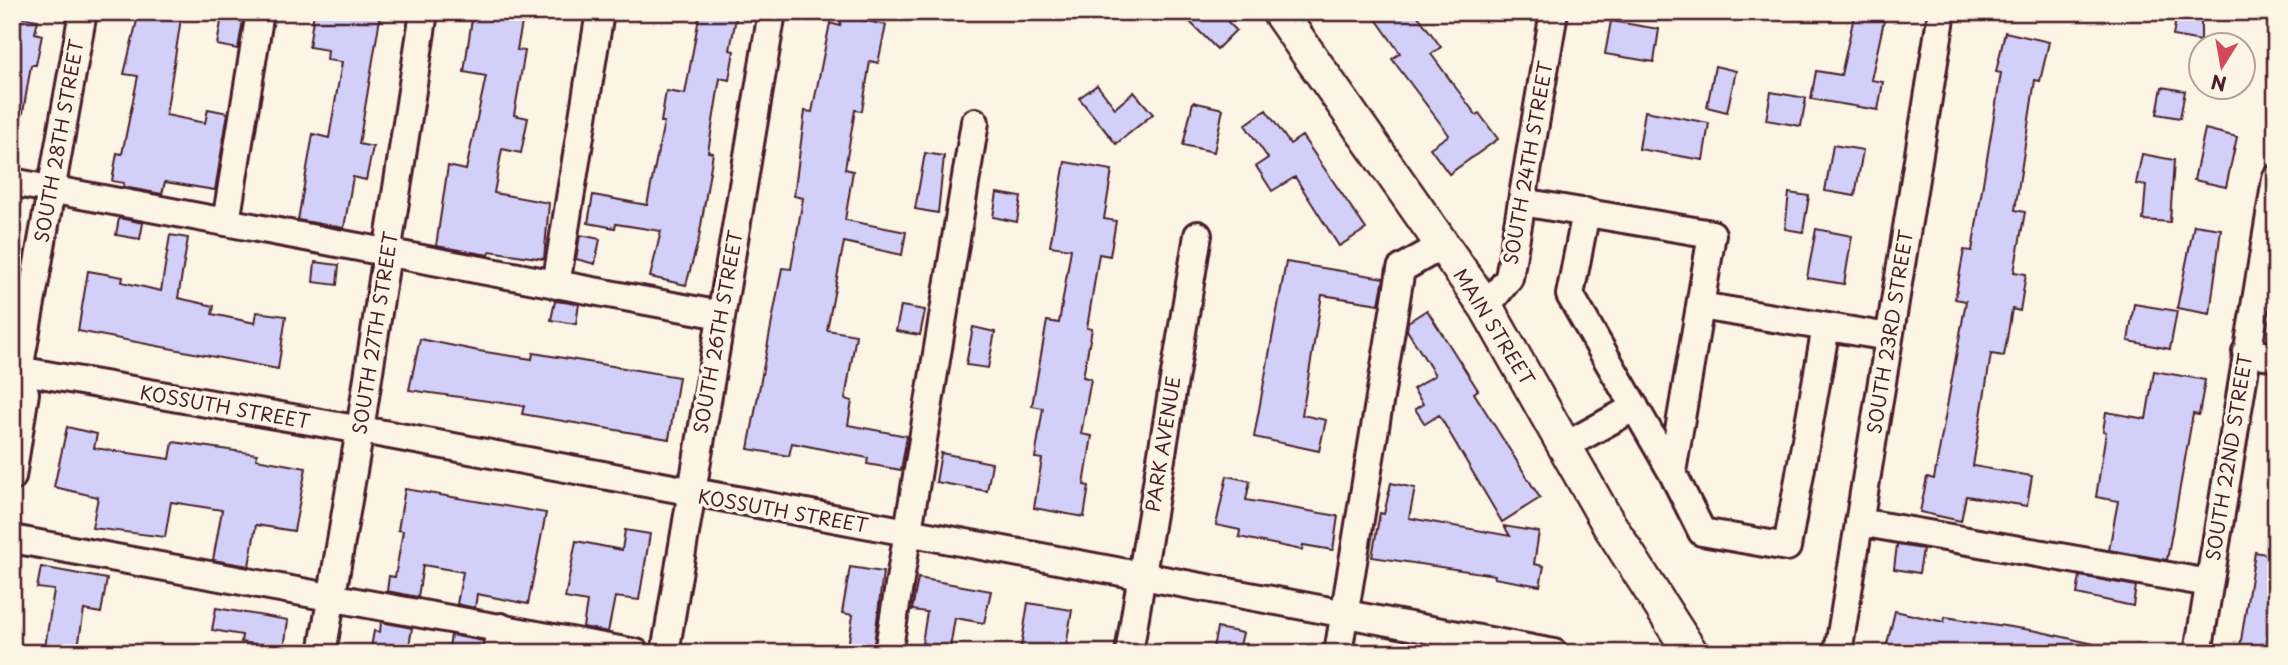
<svg xmlns="http://www.w3.org/2000/svg" width="2288" height="665" viewBox="0 0 2288 665" font-family="'Playpen Sans',sans-serif">
	<style>
		.building { fill: #d2d0f8; stroke: #4a1f2b; stroke-width: 2 }
		.lines { fill: none; stroke-linecap: round; stroke-linejoin: round }
		.minor-casing { stroke: #4a1f2b; stroke-width: 32 }
		.major-casing { stroke: #4a1f2b; stroke-width: 38 }
		.minor { stroke: #fcf5e5; stroke-width: 26 }
		.major { stroke: #fcf5e5; stroke-width: 33 }
		.labels { text-anchor: middle; stroke-width: 7; stroke-linejoin: round; paint-order: stroke }
		.street-label { font-size: 19px; fill: #4a1f2b; stroke: #fcf5e5 }
	</style>
	<rect width="100%" height="100%" fill="#fcf5e5"/>
	<filter id="ink" filterUnits="userSpaceOnUse"><feTurbulence type="fractalNoise" baseFrequency=".0143" numOctaves="2"/><feDisplacementMap in="SourceGraphic" scale="14" xChannelSelector="R" yChannelSelector="G"/><feConvolveMatrix kernelMatrix="1 2 1 2 8 2 1 2 1" color-interpolation-filters="sRGB"/></filter>
	<g filter="url(#ink)">
		<path class="building" d="M 139,12 L 182,12 L 166,115 L 205,123 L 208,109 L 228,113 L 215,190 L 165,182 L 162,194 L 123,187 L 124,183 L 112,181 L 117,153 L 122,154 L 138,76 L 124,74 Z
			M 314,12 L 381,12 L 359,144 L 373,147 L 366,180 L 353,177 L 344,228 L 298,220 L 313,134 L 329,138 L 342,62 L 327,60 L 328,50 L 309,47 Z
			M 473,12 L 524,12 L 517,50 L 525,51 L 514,115 L 528,118 L 521,153 L 502,149 L 494,193 L 549,203 L 544,259 L 490,251 L 489,255 L 436,246 L 448,166 L 466,170 L 486,76 L 464,72 Z
			M 700,12 L 737,12 L 730,50 L 734,51 L 729,80 L 720,78 L 708,152 L 713,153 L 699,238 L 686,285 L 650,277 L 661,231 L 616,224 L 615,228 L 588,223 L 593,195 L 647,205 L 664,122 L 661,122 L 666,91 L 685,94 Z
			M 1200,12 L 1218,12 L 1236,30 L 1217,49 L 1190,22 Z
			M 1371,12 L 1415,12 L 1441,47 L 1431,54 L 1476,115 L 1479,113 L 1498,139 L 1449,174 L 1430,148 L 1449,135 L 1392,59 L 1400,53 Z
			M 1855,12 L 1885,16 L 1871,80 L 1883,82 L 1878,110 L 1811,99 L 1816,71 L 1841,75 Z
			M 2177,12 L 2201,12 L 2201,41 L 2173,36 Z
			M 12,16 L 38,20 L 35,33 L 42,35 L 36,65 L 31,65 L 23,113 L 12,112 Z
			M 222,16 L 243,20 L 238,49 L 217,45 Z
			M 842,16 L 886,25 L 878,63 L 870,61 L 862,111 L 855,110 L 845,169 L 853,171 L 845,220 L 906,232 L 902,255 L 844,242 L 827,330 L 856,335 L 845,399 L 852,401 L 848,425 L 907,436 L 901,470 L 867,464 L 868,458 L 792,443 L 789,456 L 748,449 L 782,268 L 791,269 L 803,198 L 794,196 L 805,111 L 812,112 L 830,23 L 840,26 Z
			M 1611,21 L 1659,29 L 1654,62 L 1605,54 Z
			M 2005,32 L 2049,42 L 2040,81 L 2035,80 L 2015,210 L 2025,212 L 2014,272 L 2026,274 L 2020,311 L 2012,309 L 2004,356 L 1991,354 L 1973,466 L 2032,476 L 2027,506 L 1966,496 L 1961,521 L 1920,512 L 1927,477 L 1934,479 L 1951,384 L 1966,301 L 1955,299 L 1964,250 L 1972,251 L 2001,73 L 1996,72 Z
			M 1715,66 L 1736,71 L 1727,112 L 1707,107 Z
			M 1097,85 L 1115,108 L 1134,92 L 1153,114 L 1116,144 L 1079,98 Z
			M 2162,87 L 2185,91 L 2180,118 L 2157,114 Z
			M 1771,92 L 1806,98 L 1801,126 L 1766,120 Z
			M 1193,102 L 1223,109 L 1214,152 L 1183,145 Z
			M 1266,110 L 1290,144 L 1302,136 L 1366,229 L 1339,246 L 1295,177 L 1272,191 L 1256,166 L 1268,158 L 1245,125 Z
			M 1645,111 L 1709,123 L 1703,160 L 1639,149 Z
			M 2205,129 L 2237,137 L 2226,187 L 2194,180 Z
			M 1833,145 L 1863,150 L 1855,196 L 1825,191 Z
			M 925,153 L 944,156 L 938,213 L 915,209 Z
			M 2142,154 L 2174,160 L 2170,222 L 2143,220 L 2146,185 L 2136,184 Z
			M 1065,162 L 1112,170 L 1104,219 L 1116,221 L 1110,256 L 1099,254 L 1087,328 L 1092,329 L 1083,377 L 1091,379 L 1081,434 L 1092,436 L 1084,485 L 1089,486 L 1084,517 L 1034,508 L 1042,459 L 1035,458 L 1043,408 L 1032,406 L 1047,321 L 1059,323 L 1071,249 L 1050,246 Z
			M 997,193 L 1021,197 L 1017,222 L 993,217 Z
			M 1789,193 L 1809,196 L 1803,232 L 1785,229 Z
			M 119,218 L 143,223 L 140,239 L 116,235 Z
			M 2194,225 L 2221,229 L 2210,314 L 2177,308 Z
			M 1816,229 L 1852,236 L 1844,284 L 1807,278 Z
			M 170,235 L 188,238 L 178,298 L 214,306 L 212,314 L 255,323 L 257,312 L 286,316 L 278,369 L 78,331 L 88,271 L 123,277 L 122,282 L 161,291 Z
			M 580,235 L 600,239 L 595,264 L 576,259 Z
			M 315,262 L 339,265 L 337,285 L 313,282 Z
			M 1286,262 L 1384,278 L 1379,304 L 1322,295 L 1302,415 L 1326,420 L 1319,451 L 1254,437 Z
			M 555,301 L 579,304 L 576,324 L 551,320 Z
			M 2134,304 L 2177,311 L 2170,349 L 2128,341 Z
			M 901,306 L 925,310 L 920,335 L 896,331 Z
			M 1427,310 L 1478,390 L 1474,393 L 1540,498 L 1502,522 L 1439,415 L 1425,424 L 1415,409 L 1423,404 L 1413,389 L 1435,375 L 1407,330 L 1408,322 Z
			M 973,327 L 995,332 L 988,368 L 966,365 Z
			M 420,339 L 479,351 L 532,359 L 533,353 L 679,377 L 669,439 L 522,414 L 524,406 L 409,390 Z
			M 2154,371 L 2205,380 L 2199,415 L 2193,414 L 2167,560 L 2109,550 L 2118,501 L 2096,497 L 2106,432 L 2103,431 L 2106,412 L 2146,419 Z
			M 67,427 L 97,434 L 94,448 L 170,459 L 173,442 L 257,454 L 256,459 L 306,468 L 294,531 L 256,525 L 249,566 L 213,560 L 222,510 L 171,502 L 165,537 L 92,528 L 98,497 L 54,487 Z
			M 941,453 L 992,463 L 987,491 L 936,482 Z
			M 1227,476 L 1250,481 L 1246,500 L 1338,516 L 1333,550 L 1303,545 L 1302,550 L 1239,537 L 1240,530 L 1216,525 Z
			M 1391,483 L 1415,488 L 1409,518 L 1510,536 L 1504,526 L 1539,532 L 1534,564 L 1544,566 L 1540,586 L 1494,578 L 1495,575 L 1372,557 L 1380,513 L 1384,514 Z
			M 405,489 L 546,513 L 528,604 L 477,594 L 475,608 L 457,604 L 463,572 L 423,565 L 418,597 L 387,591 L 389,576 L 395,577 L 403,531 L 398,530 Z
			M 625,530 L 650,534 L 639,600 L 615,597 L 608,632 L 583,627 L 587,602 L 565,598 L 576,541 L 622,550 Z
			M 1897,545 L 1923,549 L 1919,573 L 1894,569 Z
			M 2255,552 L 2276,556 L 2276,653 L 2239,653 Z
			M 41,567 L 107,579 L 101,613 L 84,610 L 77,653 L 44,653 L 54,590 L 37,588 Z
			M 850,567 L 883,572 L 873,653 L 847,653 L 853,615 L 842,613 Z
			M 2080,576 L 2136,586 L 2133,606 L 2077,594 Z
			M 918,578 L 991,591 L 984,623 L 955,618 L 950,648 L 922,643 L 927,612 L 912,610 Z
			M 1028,603 L 1072,610 L 1065,653 L 1020,653 Z
			M 216,608 L 288,620 L 284,649 L 241,642 L 242,635 L 212,630 Z
			M 1895,611 L 1944,622 L 1945,617 L 2037,631 L 2094,644 L 2093,653 L 1907,653 L 1886,648 Z
			M 381,622 L 412,628 L 408,653 L 370,653 L 374,631 L 380,632 Z
			M 1217,628 L 1243,633 L 1238,653 L 1212,653 Z
			M 451,635 L 483,641 L 482,653 L 448,653 Z"/>
		<g class="lines">
			<defs>
				<path id="minor" d="M 12,182 L 721,315
					M 1522,202 L 1712,234 L 1700,306
					M 1586,212 L 1570,295 L 1672,472
					M 226,222 L 260,12
					M 556,285 L 600,12
					M 1486,307 L 1509,278 L 1554,12
					M 1826,327 L 1787,547 L 1702,532 L 1672,472 L 1700,306 L 1889,337
					M 2246,352 L 2276,357
					M 12,369 L 384,434 L 1554,653
					M 1565,446 L 1635,407
					M 12,477 L 25,393 L 19,370 L 83,12
					M 1859,522 L 2209,583
					M 12,539 L 636,653
					M 322,653 L 360,430 L 424,12
					M 497,653 L 501,627
					M 665,653 L 772,12
					M 888,653 L 975,122
					M 1129,653 L 1198,235
					M 1338,653 L 1401,269 L 1443,245
					M 1838,653 L 1942,12
					M 2198,653 L 2276,179"/>
				<path id="major" d="M 1279,12 L 1486,307 L 1608,523 L 1691,653"/>
			</defs>
			<use href="#minor" class="minor-casing"/>
			<use href="#major" class="major-casing"/>
			<use href="#minor" class="minor"/>
			<use href="#major" class="major"/>
		</g>
	</g>
	<g class="labels">
		<g class="street-label">
			<text transform="translate(59 141) rotate(-80)" y="7">SOUTH 28TH STREET</text>
			<text transform="translate(1528 163) rotate(-80)" y="7">SOUTH 24TH STREET</text>
			<text transform="translate(1494 327) rotate(58)" y="7">MAIN STREET</text>
			<text transform="translate(718 332) rotate(-80)" y="7">SOUTH 26TH STREET</text>
			<text transform="translate(1890 332) rotate(-81)" y="7">SOUTH 23RD STREET</text>
			<text transform="translate(375 333) rotate(-81)" y="7">SOUTH 27TH STREET</text>
			<text transform="translate(225 407) rotate(10)" y="7">KOSSUTH STREET</text>
			<text transform="translate(1163 444) rotate(-81)" y="7">PARK AVENUE</text>
			<text transform="translate(2229 457) rotate(-81)" y="7">SOUTH 22ND STREET</text>
			<text transform="translate(783 511) rotate(10)" y="7">KOSSUTH STREET</text>
		</g>
	</g>
	<rect width="2288" height="665" fill="none" stroke="#fcf5e5" stroke-width="42"/>
	<rect x="21" y="21" width="2246" height="623" fill="none" stroke="#4a1f2b" stroke-width="2.5" filter="url(#ink)"/>
	<g transform="translate(2222 66) rotate(191)"><circle r="33" fill="#fcf5e5" stroke="#b59f9b" stroke-width="2"/>
	<path d="M0-5L12 26L0 18L-12 26Z" fill="#d1495b"/>
	<text y="-10" font-size="19" font-weight="bold" text-anchor="middle" fill="#4a1f2b">N</text>
	</g>
</svg>
